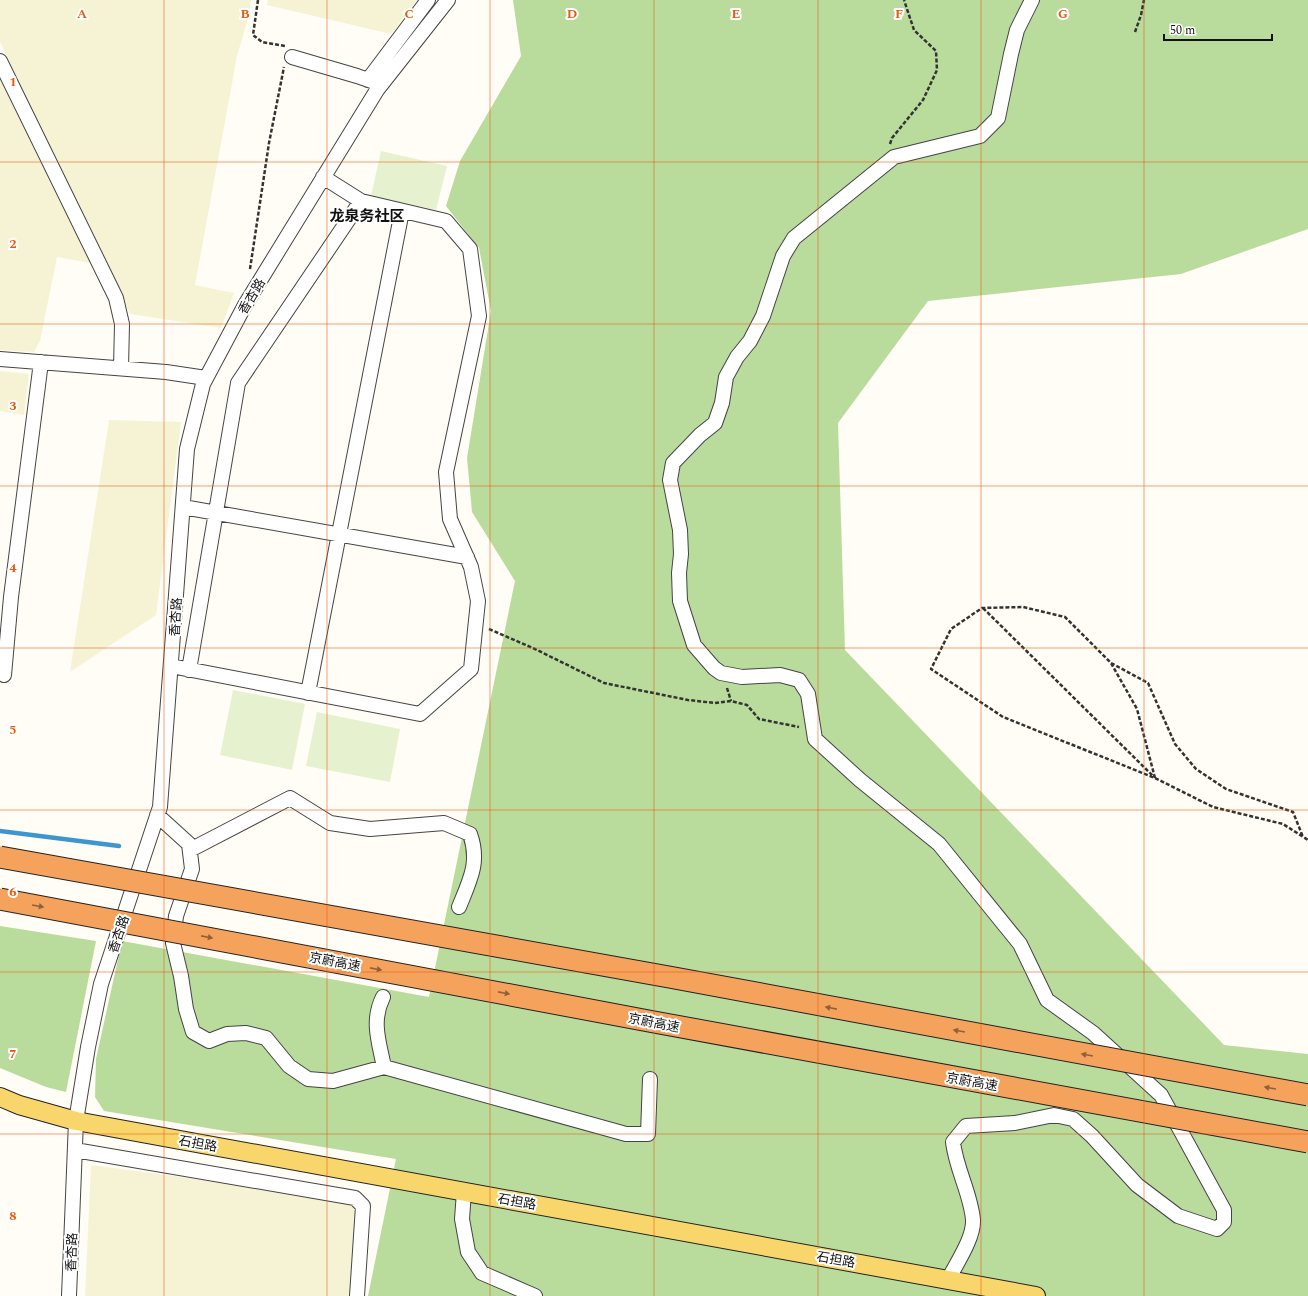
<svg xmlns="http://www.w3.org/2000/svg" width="1308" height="1296" viewBox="0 0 1308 1296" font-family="Spectral,'Noto Sans SC',serif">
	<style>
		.farmland { fill: #f6f3d4 }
		.forest { fill: #b9dc9c }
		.pitch { fill: #e6f2cf }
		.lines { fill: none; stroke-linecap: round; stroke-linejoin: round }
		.stream { stroke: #3f96cf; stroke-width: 4.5 }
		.minor-casing { stroke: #444; stroke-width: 16 }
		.major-casing { stroke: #222; stroke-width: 20 }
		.path { stroke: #333; stroke-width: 2.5; stroke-dasharray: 4 2; stroke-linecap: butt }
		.minor { stroke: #fff; stroke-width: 14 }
		.major { stroke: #f9d66b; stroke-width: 18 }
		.highway-bridge-casing { stroke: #222; stroke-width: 23; stroke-linecap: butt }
		.highway-bridge { stroke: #f5a25d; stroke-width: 21 }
		.oneway { fill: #8e613b }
		.grid { fill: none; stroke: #e8590c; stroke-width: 1; stroke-opacity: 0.55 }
		.labels { text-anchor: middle; stroke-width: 4; stroke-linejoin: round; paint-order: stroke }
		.street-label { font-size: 13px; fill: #111; stroke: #fff }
		.quarter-label { font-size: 15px; font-weight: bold; fill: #111; stroke: #fff }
		.grid-label { font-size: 13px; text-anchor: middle; font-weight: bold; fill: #e8590c; stroke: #fff; stroke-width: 4; stroke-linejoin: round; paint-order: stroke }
	</style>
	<rect width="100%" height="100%" fill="#fffdf5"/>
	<path class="farmland" d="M 0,0 L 251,0 L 247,22 L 237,56 L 195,285 L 234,293 L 221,328 L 130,314 L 0,42 Z
		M 268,0 L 417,0 L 391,34 L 267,5 Z
		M 0,74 L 91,263 L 57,257 L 40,341 L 34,352 L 0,350 Z
		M 0,371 L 29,374 L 24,415 L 0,411 Z
		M 109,420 L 181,422 L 156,615 L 70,672 Z
		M 91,1165 L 360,1201 L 356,1296 L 85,1296 Z"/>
	<path class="forest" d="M 513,0 L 1308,0 L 1308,229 L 1181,274 L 928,301 L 838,423 L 845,650 L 1224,1045 L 1308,1054 L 1308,1296 L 368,1296 L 396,1159 L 104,1111 L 95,1097 L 96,1059 L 122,941 L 429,997 L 515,581 L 472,512 L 467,458 L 491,311 L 479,248 L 446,206 L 460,161 L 521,56 Z
		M 0,926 L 96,941 L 66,1092 L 46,1087 L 0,1068 Z"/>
	<path class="pitch" d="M 381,151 L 447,166 L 436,210 L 371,196 Z
		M 233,690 L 305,704 L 292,770 L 220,755 Z
		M 317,712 L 400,729 L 390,782 L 306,766 Z"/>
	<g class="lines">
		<path class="stream" d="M 0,831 L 119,846"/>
		<defs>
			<path id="minor" d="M 292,57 L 357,76 L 377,83
				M 0,61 L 116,298 L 122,324 L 121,368
				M 368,80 L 428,0
				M 0,359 L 166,372 L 206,378
				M 183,507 L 467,557
				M 171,666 L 420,714 L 471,669 L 478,601 L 471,567 L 450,519 L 446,472 L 479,316 L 470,249 L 446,221 L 361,201 L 323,177
				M 189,670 L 238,383 L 361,201
				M 4,675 L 11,597 L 41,362
				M 308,693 L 402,211
				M 157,815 L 189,844 L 192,869 L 176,916 L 173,943 L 181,976 L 186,1009 L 193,1032 L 209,1041 L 227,1034 L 246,1033 L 266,1038 L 289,1066 L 308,1079 L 333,1081 L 384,1067 L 626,1134 L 648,1134 L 650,1079
				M 190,850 L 290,798 L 330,823 L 370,829 L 444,823 L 470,834 C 480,862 470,880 459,907
				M 383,997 C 371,1021 379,1042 384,1067
				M 75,1150 L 355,1198 L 363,1206 L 357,1296
				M 464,1192 L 462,1219 L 468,1252 L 482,1273 L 535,1296
				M 948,1280 C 956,1264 974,1238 973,1220 C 971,1194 956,1169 953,1142 L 966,1126 L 1015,1123 L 1054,1115 L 1073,1119 L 1092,1136 L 1137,1185 L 1178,1216 L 1217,1229 L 1224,1222 L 1224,1210 L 1161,1095 L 1093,1033 L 1047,1000 L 1020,944 L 939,844 L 860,780 L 815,739 L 808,694 L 799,680 L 780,675 L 742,677 L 721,673 L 714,668 L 694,645 L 680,601 L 679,573 L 681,554 L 680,530 L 670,480 L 673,463 L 700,435 L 715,423 L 722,403 L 726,377 L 737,357 L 750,341 L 763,316 L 783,256 L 794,238 L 894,157 L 980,136 L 998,118 L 1011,54 L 1017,30 L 1032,0
				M 69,1296 L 76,1121 L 88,1047 L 101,984 L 160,807 L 187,449 L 203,384 L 245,305 L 377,90 L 448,0"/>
			<path id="major" d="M 0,1097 L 19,1105 L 76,1121 L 1036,1296"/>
		</defs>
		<use href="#minor" class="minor-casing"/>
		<use href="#major" class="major-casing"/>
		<path class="path" d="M 258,0 L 253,35 L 262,42 L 285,46
			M 1135,32 L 1141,15 L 1144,0
			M 890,144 L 892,138 L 923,100 L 937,70 L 936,51 L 914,30 L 904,0
			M 250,269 L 269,143 L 284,67
			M 983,608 L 1153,776
			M 489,629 L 535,649 L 604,683 L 688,700 L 715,703 L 731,701 L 747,705 L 759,719 L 799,727
			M 1111,663 L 1148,683 L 1175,744 L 1196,769 L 1226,789 L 1293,812 L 1303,837
			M 727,688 L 731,701
			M 1155,778 L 1137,709 L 1111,663 L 1065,617 L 1023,607 L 982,608 L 951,629 L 931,669 L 1003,717 L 1155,778 L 1213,807 L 1283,824 L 1308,840"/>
		<use href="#minor" class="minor"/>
		<use href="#major" class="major"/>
		<defs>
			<path id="highway-bridge" d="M 0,857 L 669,977 L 1308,1095
				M 0,899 L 654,1022 L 1308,1142"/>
		</defs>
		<use href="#highway-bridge" class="highway-bridge-casing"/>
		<use href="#highway-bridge" class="highway-bridge"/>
	</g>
	<defs><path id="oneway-solid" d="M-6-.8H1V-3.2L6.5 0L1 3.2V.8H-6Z"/></defs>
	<g class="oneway">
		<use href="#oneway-solid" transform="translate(38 906) rotate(10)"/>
		<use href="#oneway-solid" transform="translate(207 937) rotate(11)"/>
		<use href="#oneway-solid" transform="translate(376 969) rotate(11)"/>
		<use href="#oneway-solid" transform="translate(504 993) rotate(11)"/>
		<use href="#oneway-solid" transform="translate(831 1008) rotate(-169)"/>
		<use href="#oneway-solid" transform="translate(959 1031) rotate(-170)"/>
		<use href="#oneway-solid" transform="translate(1087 1055) rotate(-170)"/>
		<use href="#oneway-solid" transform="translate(1270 1088) rotate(-170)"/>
	</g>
	<path class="grid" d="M 164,0 L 164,1296M 327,0 L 327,1296M 490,0 L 490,1296M 654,0 L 654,1296M 818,0 L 818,1296M 981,0 L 981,1296M 1144,0 L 1144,1296M 0,162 L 1308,162M 0,324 L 1308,324M 0,486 L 1308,486M 0,648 L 1308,648M 0,810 L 1308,810M 0,972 L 1308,972M 0,1134 L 1308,1134"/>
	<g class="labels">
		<g class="street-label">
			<text transform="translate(251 296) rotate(-59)" y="5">香杏路</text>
			<text transform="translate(175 617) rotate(-86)" y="5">香杏路</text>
			<text transform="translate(118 934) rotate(-71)" y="5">香杏路</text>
			<text transform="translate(335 961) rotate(11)" y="5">京蔚高速</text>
			<text transform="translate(654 1022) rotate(11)" y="5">京蔚高速</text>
			<text transform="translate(972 1081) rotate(10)" y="5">京蔚高速</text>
			<text transform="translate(198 1143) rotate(10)" y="5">石担路</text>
			<text transform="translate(517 1201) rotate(10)" y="5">石担路</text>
			<text transform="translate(71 1252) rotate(-88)" y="5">香杏路</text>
			<text transform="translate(836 1259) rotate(10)" y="5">石担路</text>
		</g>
		<g class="quarter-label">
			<text x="367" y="221">龙泉务社区</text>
		</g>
	</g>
	<g class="grid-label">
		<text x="82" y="18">A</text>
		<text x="245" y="18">B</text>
		<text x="409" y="18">C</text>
		<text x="572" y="18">D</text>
		<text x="736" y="18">E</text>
		<text x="899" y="18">F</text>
		<text x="1063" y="18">G</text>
		<text x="13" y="86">1</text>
		<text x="13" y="248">2</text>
		<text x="13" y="410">3</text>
		<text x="13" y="572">4</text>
		<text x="13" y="734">5</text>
		<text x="13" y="896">6</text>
		<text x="13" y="1058">7</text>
		<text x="13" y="1220">8</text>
	</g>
	<path d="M1164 34v6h108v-6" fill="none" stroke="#111111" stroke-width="2"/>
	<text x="1170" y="34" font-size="12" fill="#111111" stroke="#ffffff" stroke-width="3" paint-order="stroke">50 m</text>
</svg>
